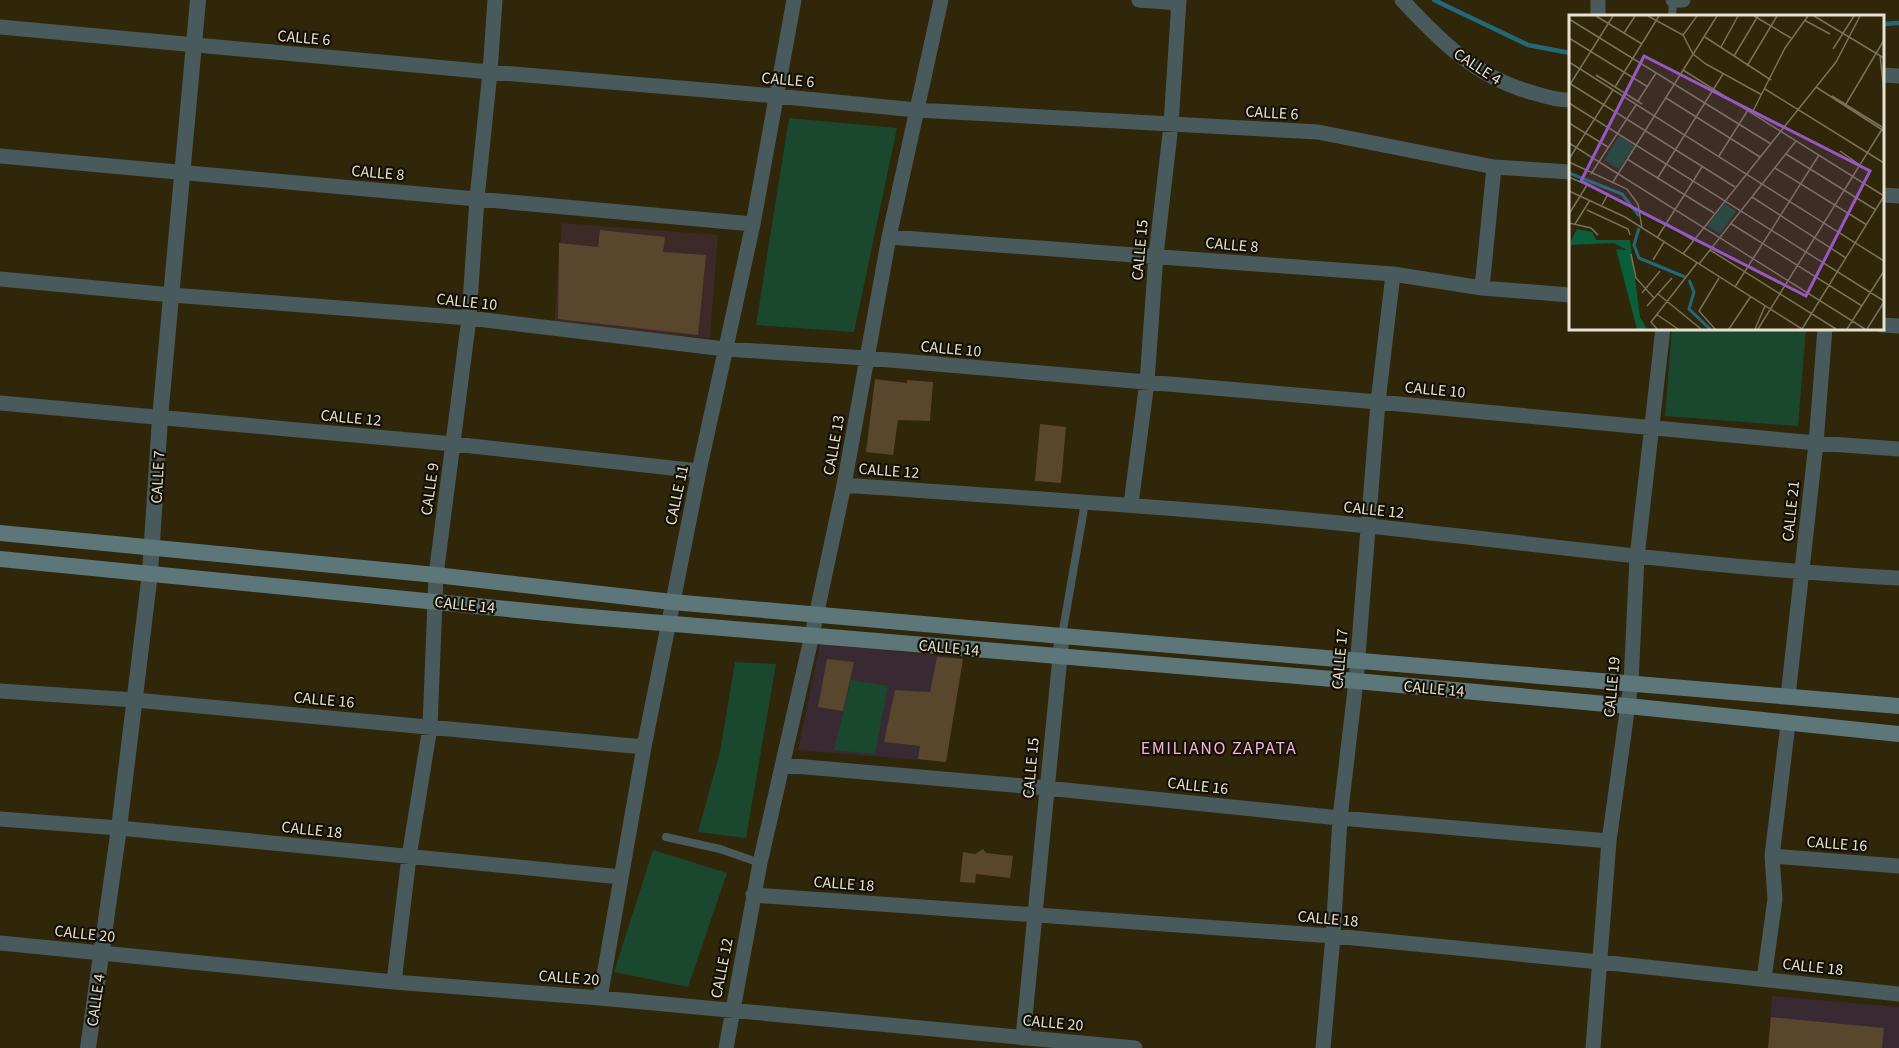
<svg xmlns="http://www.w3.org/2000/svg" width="1899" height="1048" viewBox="0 0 1899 1048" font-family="'Source Sans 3',sans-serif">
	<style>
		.commercial { fill: #3d2927 }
		.education { fill: #392933 }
		.green { fill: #19482f }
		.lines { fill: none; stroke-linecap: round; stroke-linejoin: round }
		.stream { stroke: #226878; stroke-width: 4.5 }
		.building { fill: #58472d }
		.service { stroke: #495a5c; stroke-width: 8 }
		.minor { stroke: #495a5c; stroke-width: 15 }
		.tertiary { stroke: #495a5c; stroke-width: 16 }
		.secondary { stroke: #5c7679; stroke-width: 16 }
		.labels { text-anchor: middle; stroke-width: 4.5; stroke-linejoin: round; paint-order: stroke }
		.street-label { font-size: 16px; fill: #e7e1d1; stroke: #141005 }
		.neighbourhood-label { font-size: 18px; letter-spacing: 1.5px; fill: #f7b1df; stroke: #141005 }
		.inset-river { fill: none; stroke: #226878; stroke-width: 3 }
		.inset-road { fill: none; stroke: #797159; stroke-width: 1.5 }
		.view { fill: #9659c4; fill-opacity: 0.15; stroke: #9659c4; stroke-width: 3 }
		.inset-edge { fill: none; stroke: #e7e1d1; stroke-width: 3 }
	</style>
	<rect width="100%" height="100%" fill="#302609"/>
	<path class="commercial" d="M 562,223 L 718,235 L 710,338 L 554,326 Z"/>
	<path class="education" d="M 820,644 L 963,658 L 946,762 L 798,750 Z
		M 1772,996 L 1899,1007 L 1899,1048 L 1768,1048 Z"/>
	<path class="green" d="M 789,118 L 897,128 L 854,332 L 756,325 Z
		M 1672,329 L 1806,329 L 1798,426 L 1665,416 Z
		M 735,662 L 776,664 L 746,838 L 698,832 L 720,752 Z
		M 851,680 L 888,686 L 875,754 L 834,750 Z
		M 653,850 L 727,873 L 688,987 L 614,972 Z"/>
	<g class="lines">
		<path class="stream" d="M 1434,0 L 1528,45 L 1570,53
			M 1882,24 L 1899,23"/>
	</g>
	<path class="building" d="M 600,230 L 665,237 L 663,252 L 706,255 L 698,335 L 558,319 L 559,243 L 598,247 Z
		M 875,379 L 907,383 L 907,380 L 933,382 L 930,421 L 898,420 L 893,455 L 866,452 Z
		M 1040,424 L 1066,427 L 1061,483 L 1035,481 Z
		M 937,657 L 963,659 L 946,762 L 918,759 L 920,746 L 884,742 L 895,690 L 930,692 Z
		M 827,659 L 854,662 L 843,711 L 818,707 Z
		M 983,849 L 986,853 L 1013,856 L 1010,878 L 976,874 L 975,883 L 960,882 L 963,852 L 975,854 Z
		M 1771,1017 L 1884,1028 L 1882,1048 L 1768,1048 Z"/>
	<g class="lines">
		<path class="service" d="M 1672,16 L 1673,1
			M 1062,636 L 1085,503
			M 666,837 L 720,849 L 760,863"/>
		<path class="minor" d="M 1139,0 L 1179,3
			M 1402,0 C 1442,42 1476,78 1534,93 C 1546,97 1558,100 1570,100
			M 1673,0 L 1683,0
			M 1598,16 L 1598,0
			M 0,27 L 490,72 L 776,96 L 916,110 L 1318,132 L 1494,167 L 1570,172
			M 1882,75 L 1899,76
			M 0,156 L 753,224
			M 1882,195 L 1899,196
			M 889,237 L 1393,274 L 1482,288 L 1570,295
			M 0,279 L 172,295 L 469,318 L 725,349 L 866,358 L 1378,402 L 1816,443 L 1899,449
			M 1482,288 L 1494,167
			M 1882,325 L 1899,326
			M 0,403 L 454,444 L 699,471
			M 844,485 C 1019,498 1194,508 1369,526 C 1546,545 1722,569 1899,578
			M 1131,504 L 1147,382 L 1156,255 L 1171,125 L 1179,0
			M 0,691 L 135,700 L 644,747
			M 1788,696 L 1816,443 L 1825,328
			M 783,765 L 1046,788 L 1340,818 L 1609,841
			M 0,819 L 119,828 L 621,877
			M 1772,856 L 1899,866
			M 753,895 L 1333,936 L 1600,962 L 1899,994
			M 0,943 L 394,982 L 600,998 L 1135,1048
			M 1764,979 L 1775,899 L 1772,856 L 1788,724
			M 394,982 L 409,857 L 430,727 L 436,575 L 469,318 L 477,198 L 490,72 L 495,0
			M 600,998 L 644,747 L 699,471 L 753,224 L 794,0
			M 1023,1038 L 1062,636
			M 726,1048 L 760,863 L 812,635 L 844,485 L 889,237 L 941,0
			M 1323,1048 L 1333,936 L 1340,818 L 1356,681 L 1378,402 L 1393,274
			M 1593,1048 L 1609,841 L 1631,683 L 1637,557 L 1663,328"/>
		<path class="tertiary" d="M 88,1048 L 119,828 L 150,573 L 160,418 L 198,0"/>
		<path class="secondary" d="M 0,533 L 436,575 L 672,602 L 1062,636 L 1899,706
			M 0,559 L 578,616 L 1356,681 L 1628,706 L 1899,734"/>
	</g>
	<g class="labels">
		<g class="street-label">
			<text transform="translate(304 37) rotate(5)" y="6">CALLE 6</text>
			<text transform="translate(1478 66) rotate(33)" y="6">CALLE 4</text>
			<text transform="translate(788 79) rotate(5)" y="6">CALLE 6</text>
			<text transform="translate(1272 112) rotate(3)" y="6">CALLE 6</text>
			<text transform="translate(378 172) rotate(5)" y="6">CALLE 8</text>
			<text transform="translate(1232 244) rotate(5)" y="6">CALLE 8</text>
			<text transform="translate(1139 250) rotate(-85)" y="6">CALLE 15</text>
			<text transform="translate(467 301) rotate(6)" y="6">CALLE 10</text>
			<text transform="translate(951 348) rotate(5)" y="6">CALLE 10</text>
			<text transform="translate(1435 389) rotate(5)" y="6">CALLE 10</text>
			<text transform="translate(351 417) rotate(5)" y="6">CALLE 12</text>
			<text transform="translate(833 445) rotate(-80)" y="6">CALLE 13</text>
			<text transform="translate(889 470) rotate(4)" y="6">CALLE 12</text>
			<text transform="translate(157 477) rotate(-87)" y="6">CALLE 7</text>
			<text transform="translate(429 489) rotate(-82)" y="6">CALLE 9</text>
			<text transform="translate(676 495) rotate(-78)" y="6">CALLE 11</text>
			<text transform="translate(1374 509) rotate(6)" y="6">CALLE 12</text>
			<text transform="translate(1790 511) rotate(-84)" y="6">CALLE 21</text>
			<text transform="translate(465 604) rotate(6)" y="6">CALLE 14</text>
			<text transform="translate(949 647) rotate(5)" y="6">CALLE 14</text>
			<text transform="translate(1339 659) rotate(-85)" y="6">CALLE 17</text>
			<text transform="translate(1611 687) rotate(-85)" y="6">CALLE 19</text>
			<text transform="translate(1434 688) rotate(5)" y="6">CALLE 14</text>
			<text transform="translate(324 699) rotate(5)" y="6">CALLE 16</text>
			<text transform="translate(1030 768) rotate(-85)" y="6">CALLE 15</text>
			<text transform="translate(1198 785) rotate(6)" y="6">CALLE 16</text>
			<text transform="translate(312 829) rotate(6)" y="6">CALLE 18</text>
			<text transform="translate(1837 843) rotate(4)" y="6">CALLE 16</text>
			<text transform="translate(844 883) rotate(4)" y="6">CALLE 18</text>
			<text transform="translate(1328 918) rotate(5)" y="6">CALLE 18</text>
			<text transform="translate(85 933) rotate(6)" y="6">CALLE 20</text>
			<text transform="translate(1813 966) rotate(6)" y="6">CALLE 18</text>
			<text transform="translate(721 968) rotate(-79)" y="6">CALLE 12</text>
			<text transform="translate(569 977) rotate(4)" y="6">CALLE 20</text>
			<text transform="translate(95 1000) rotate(-82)" y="6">CALLE 4</text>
			<text transform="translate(1053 1022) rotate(5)" y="6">CALLE 20</text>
		</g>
		<g class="neighbourhood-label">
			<text x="1219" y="754">EMILIANO ZAPATA</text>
		</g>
	</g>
	<g transform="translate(1569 15)">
		<rect width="315" height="315" fill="#302609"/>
		<path d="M 50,121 L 65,131 L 50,154 L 35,145 ZM 156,189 L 167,196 L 151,219 L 138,211 Z" fill="#19482f"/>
		<path d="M 8,214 L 23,217 L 27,225 L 61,225 L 71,302 L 78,314 L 68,314 L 47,234 L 58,235 L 45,228 L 0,230 Z" fill="#0a5e39"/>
		<path class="inset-river" d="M 0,158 L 53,179 L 70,201M 70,213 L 65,230 L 70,243 L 116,262M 120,265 L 125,277 L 120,294 L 141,314"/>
		<path class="inset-road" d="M 27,1 L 73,29M 79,1 L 114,20 L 124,39 L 137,49 L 193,80M 185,1 L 222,23M 245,1 L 315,43M 0,4 L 202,129M 235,5 L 261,19M 55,18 L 66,1M 114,20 L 128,1M 136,22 L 202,65M 0,23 L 79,72M 152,32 L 169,1M 264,34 L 285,1M 311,40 L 315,77M 165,41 L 189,1M 0,47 L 315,246M 178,51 L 208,1M 114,55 L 315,181M 27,60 L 73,89M 0,68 L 166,172M 0,71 L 44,1M 46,72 L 90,1M 247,72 L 315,116M 196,74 L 315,148M 263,81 L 313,112M 97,83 L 191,142M 69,86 L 87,58M 0,88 L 315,286M 277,89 L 315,25M 183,98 L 216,33 L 239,1M 0,108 L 39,132M 0,128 L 296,314M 271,136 L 291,150M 217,139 L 307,195M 150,141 L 179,95M 0,144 L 44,75M 58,144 L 145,198M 0,147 L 58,174 L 69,189 L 73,213M 206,153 L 298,210M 22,159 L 67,90M 0,162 L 39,179 L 33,190M 88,164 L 154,59M 44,167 L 148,1M 0,176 L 56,202 L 233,314M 183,182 L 277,243M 18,195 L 59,214 L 61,220M 0,199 L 18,170M 0,208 L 22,213 L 29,220M 161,208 L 293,291M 6,209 L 21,185M 98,209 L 124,225M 88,223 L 133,152M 141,235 L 267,314M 62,239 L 67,263 L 85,283M 114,239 L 267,47 L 291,1M 84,245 L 95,227M 130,249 L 227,126M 166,272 L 250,140M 73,278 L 91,256M 89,279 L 132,314M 78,291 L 103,263M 87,299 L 109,314M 88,314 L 82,307 L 128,248M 146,314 L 130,296 L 150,263M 160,314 L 182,281M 186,314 L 196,291M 189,314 L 315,111M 233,314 L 315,181M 278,314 L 315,256M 298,314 L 315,287"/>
		<path class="view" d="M 75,41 L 301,156 L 237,281 L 12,166 Z"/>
		<rect width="315" height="315" class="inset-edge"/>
	</g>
</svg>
